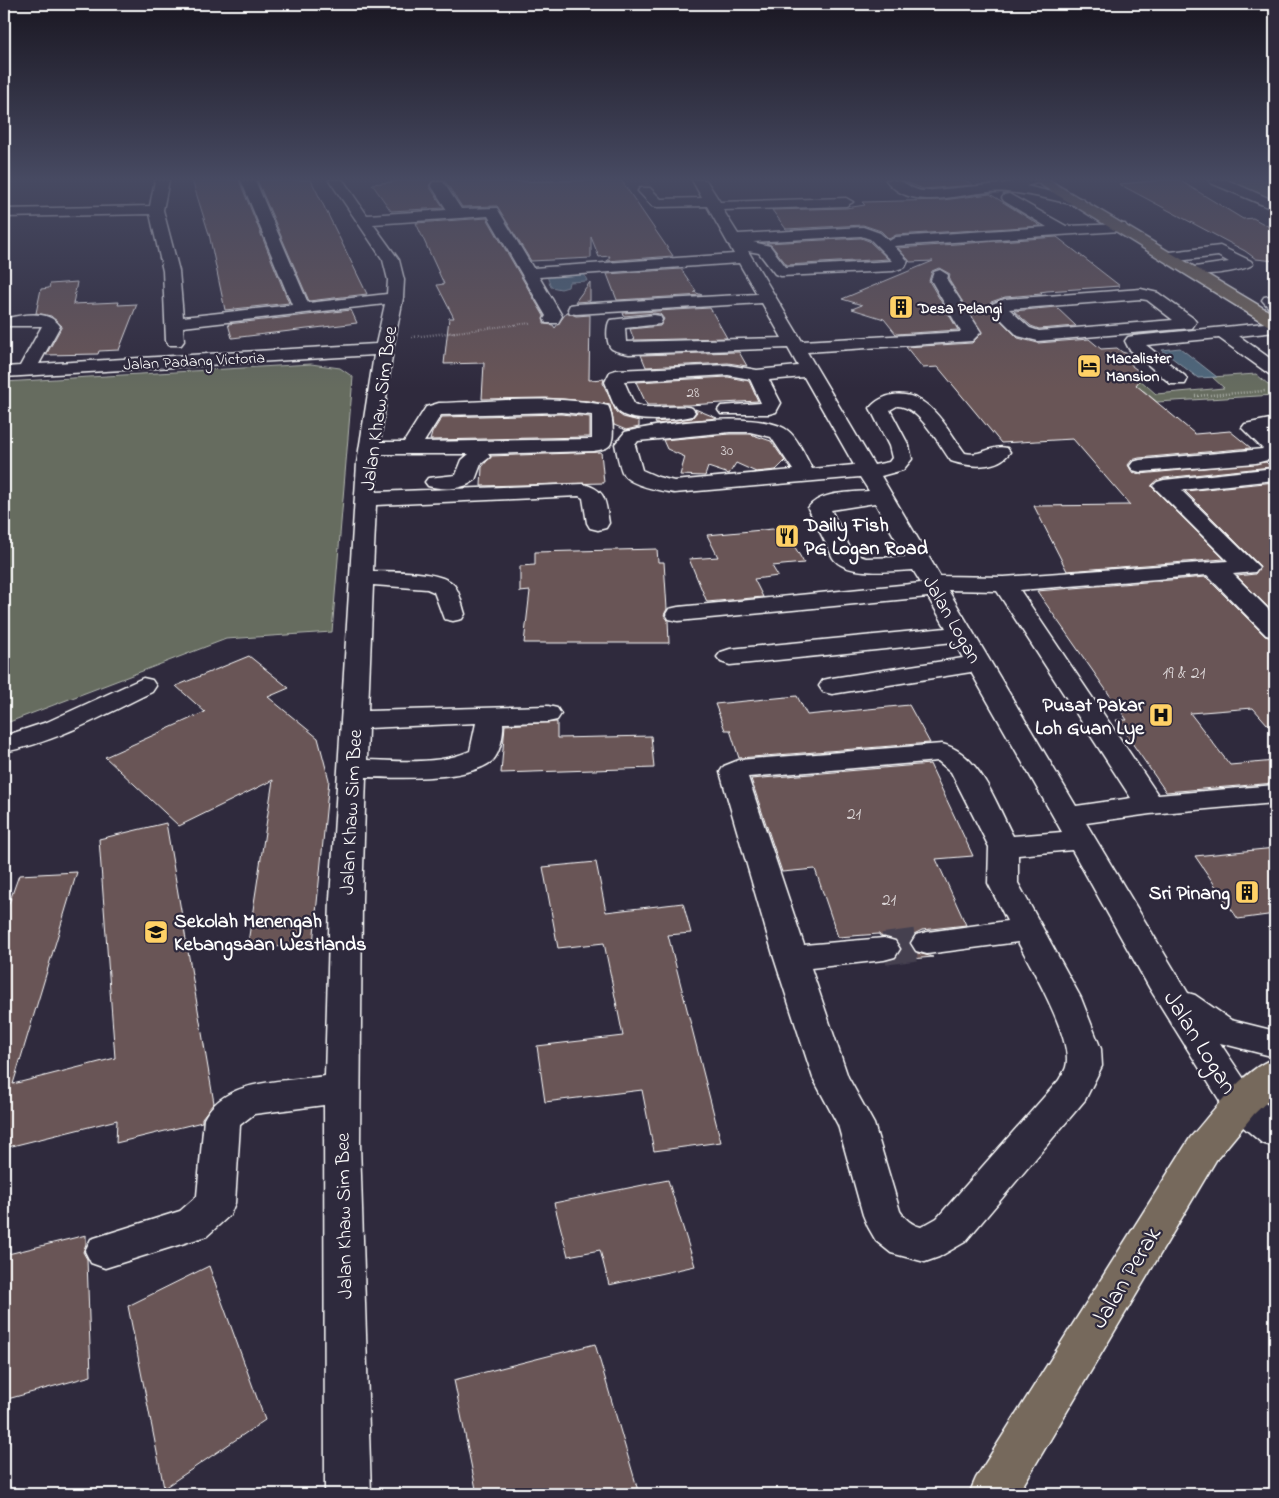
<svg xmlns="http://www.w3.org/2000/svg" width="1279" height="1498" viewBox="0 0 1279 1498" font-family="'Indie Flower',sans-serif">
	<style>
		.green { fill: #666c5f; stroke: #b2b6af }
		.water { fill: #50677b; stroke: #96a4b0 }
		.building { fill: #695557; stroke: #fff }
		.lines { fill: none; stroke-linecap: round; stroke-linejoin: round }
		.minor-tunnel-far1 { stroke: #443f50; stroke-width: 15; stroke-dasharray: 15 8; stroke-linecap: butt }
		.minor-tunnel { stroke: #443f50; stroke-width: 32; stroke-dasharray: 32 16; stroke-linecap: butt }
		.minor-casing { stroke: #fff; stroke-width: 3 }
		.major-casing { stroke: #fff; stroke-width: 3 }
		.path-far1 { stroke: #fff; stroke-width: 2; stroke-dasharray: 0.5 2; stroke-linecap: butt }
		.path { stroke: #fff; stroke-width: 2.5; stroke-dasharray: 0.5 2.5; stroke-linecap: butt }
		.minor { fill: #2f2a3d; fill-rule: evenodd }
		.major { fill: #76695c; fill-rule: evenodd }
		.labels { text-anchor: middle; stroke-width: 4.5; stroke-linejoin: round; paint-order: stroke }
		.far-number-label { font-size: 15px; fill: #dad4d5 }
		.far-poi-label { font-size: 16px; font-weight: bold; fill: #fff; stroke: #2f2a3d; text-anchor: start }
		.far-street-label { font-size: 16px; fill: #fff; stroke: #2f2a3d }
		.number-label { font-size: 18px; fill: #dad4d5 }
		.street-label { font-size: 20px; fill: #fff; stroke: #2f2a3d }
		.poi-label { font-size: 20px; font-weight: bold; fill: #fff; stroke: #2f2a3d; text-anchor: start }
		.near-street-label { font-size: 24px; fill: #fff; stroke: #2f2a3d }
	</style>
	<rect width="100%" height="100%" fill="#2f2a3d"/>
	<filter id="ink" filterUnits="userSpaceOnUse"><feTurbulence type="fractalNoise" baseFrequency=".02" numOctaves="2"/><feDisplacementMap in="SourceGraphic" scale="10" xChannelSelector="R" yChannelSelector="G"/><feConvolveMatrix kernelMatrix="1 2 1 2 8 2 1 2 1" color-interpolation-filters="sRGB"/></filter>
	<g filter="url(#ink)">
		<path class="green" d="M 1227,180 L 1275,180 L 1275,202 Z
			M 311,364 L 340,368 L 353,377 L 332,632 L 226,639 L 4,724 L 4,382 Z
			M 1256,374 L 1275,390 L 1275,395 L 1157,402 L 1144,391 L 1127,392 L 1138,378 L 1156,394 L 1224,388 L 1212,377 Z"/>
		<path class="water" d="M 584,273 L 587,281 L 569,282 L 568,287 L 561,289 L 551,287 L 547,276 Z
			M 1180,348 L 1217,377 L 1198,378 L 1162,350 Z"/>
		<path class="building" d="M 192,180 L 239,180 L 289,303 L 225,310 L 209,234 Z
			M 257,180 L 311,180 L 367,294 L 309,301 Z
			M 411,180 L 479,180 L 480,182 L 621,180 L 673,256 L 607,261 L 610,256 L 599,257 L 591,237 L 591,258 L 531,261 L 497,206 L 462,207 L 445,181 L 433,180 L 429,186 L 444,208 L 391,211 L 372,184 Z
			M 901,180 L 965,180 L 973,185 L 923,189 Z
			M 1165,180 L 1179,180 L 1243,219 L 1253,218 L 1275,230 L 1275,261 L 1256,259 L 1245,251 L 1119,184 Z
			M 990,194 L 1041,226 L 896,235 L 889,239 L 881,231 L 863,225 L 786,229 L 772,210 L 846,208 L 865,205 L 862,202 L 943,200 Z
			M 487,218 L 544,316 L 544,324 L 553,325 L 555,328 L 567,312 L 576,316 L 590,315 L 589,380 L 604,379 L 603,383 L 616,412 L 623,417 L 639,421 L 639,427 L 626,430 L 614,425 L 610,405 L 589,401 L 546,398 L 482,399 L 484,363 L 444,364 L 449,318 L 454,318 L 437,285 L 444,284 L 416,223 Z
			M 1057,237 L 1120,286 L 1047,291 L 1040,292 L 1042,294 L 1005,297 L 991,302 L 989,309 L 1018,338 L 1038,343 L 1089,339 L 1101,349 L 1117,348 L 1122,352 L 1132,355 L 1132,366 L 1144,375 L 1136,385 L 1195,434 L 1230,431 L 1251,448 L 1139,458 L 1132,460 L 1128,465 L 1132,472 L 1140,474 L 1266,462 L 1271,467 L 1164,478 L 1152,485 L 1152,487 L 1224,559 L 1067,571 L 1034,506 L 1130,505 L 1073,439 L 1001,443 L 938,367 L 923,368 L 906,347 L 972,343 L 982,333 L 949,280 L 950,274 L 939,268 L 932,271 L 929,281 L 958,330 L 896,334 L 884,319 L 852,309 L 862,305 L 842,299 L 933,261 L 910,262 L 898,248 Z
			M 861,238 L 869,241 L 888,259 L 787,265 L 771,245 L 766,243 Z
			M 681,269 L 696,291 L 694,292 L 702,295 L 617,300 L 607,274 Z
			M 77,282 L 73,304 L 119,302 L 118,305 L 137,304 L 119,350 L 99,351 L 98,354 L 46,355 L 62,326 L 51,316 L 36,313 L 41,289 L 49,288 L 50,284 Z
			M 590,282 L 590,301 L 575,302 Z
			M 1056,307 L 1076,326 L 1039,329 L 1031,326 L 1014,311 Z
			M 710,308 L 727,338 L 634,340 L 630,329 L 660,326 L 664,319 L 660,314 L 654,313 L 624,316 L 623,313 Z
			M 351,310 L 357,323 L 232,338 L 228,324 Z
			M 735,352 L 739,352 L 747,366 L 728,363 L 646,367 L 641,355 Z
			M 728,377 L 749,381 L 758,401 L 688,405 L 647,405 L 636,382 Z
			M 695,409 L 717,418 L 656,424 L 655,422 L 692,418 L 697,412 Z
			M 561,414 L 590,417 L 590,437 L 430,440 L 432,433 L 442,417 Z
			M 730,434 L 750,434 L 771,441 L 785,461 L 776,470 L 756,472 L 736,463 L 729,474 L 708,467 L 705,476 L 680,475 L 685,457 L 667,449 L 663,440 Z
			M 601,452 L 604,483 L 481,486 L 482,467 L 491,456 Z
			M 1275,482 L 1275,614 L 1237,576 L 1255,574 L 1260,566 L 1185,491 Z
			M 784,528 L 804,563 L 772,566 L 778,576 L 754,579 L 763,597 L 707,602 L 689,559 L 718,557 L 707,535 Z
			M 657,549 L 658,562 L 664,562 L 667,609 L 664,615 L 668,620 L 669,643 L 524,643 L 530,591 L 520,592 L 520,566 L 535,565 L 535,552 Z
			M 1206,577 L 1265,636 L 1275,639 L 1275,733 L 1253,708 L 1190,713 L 1230,765 L 1275,761 L 1275,783 L 1166,792 L 1116,720 L 1127,720 L 1037,591 Z
			M 249,656 L 289,688 L 268,697 L 318,738 L 329,780 L 313,944 L 247,949 L 273,780 L 179,826 L 105,757 L 205,712 L 176,686 Z
			M 797,696 L 807,715 L 909,705 L 930,743 L 739,758 L 730,730 L 725,730 L 715,704 Z
			M 555,722 L 557,722 L 557,738 L 651,736 L 654,768 L 501,773 L 505,725 Z
			M 930,764 L 973,856 L 936,859 L 966,925 L 922,930 L 914,934 L 909,942 L 914,952 L 933,957 L 889,961 L 897,958 L 902,950 L 895,939 L 880,936 L 879,934 L 838,937 L 815,869 L 782,872 L 751,779 Z
			M 166,823 L 214,1103 L 202,1118 L 202,1122 L 116,1143 L 117,1120 L 4,1148 L 4,917 L 19,875 L 77,872 L 13,1084 L 115,1058 L 99,839 Z
			M 1275,848 L 1275,914 L 1238,919 L 1195,856 Z
			M 596,862 L 606,912 L 683,903 L 691,933 L 668,935 L 721,1142 L 654,1151 L 642,1090 L 545,1102 L 537,1046 L 623,1036 L 604,943 L 558,948 L 543,867 Z
			M 668,1180 L 695,1266 L 609,1285 L 600,1250 L 568,1256 L 554,1203 Z
			M 86,1235 L 86,1244 L 83,1252 L 87,1259 L 91,1376 L 4,1400 L 4,1255 Z
			M 209,1266 L 265,1420 L 164,1488 L 128,1306 Z
			M 595,1344 L 639,1494 L 477,1494 L 454,1380 Z"/>
		<g class="lines">
			<path class="minor-tunnel-far1" d="M 641,185 L 645,191"/>
			<path class="minor-tunnel" d="M 884,949 L 927,943"/>
			<defs>
				<path id="minor" d="M 155,180 L 169,180 L 163,210 L 179,271 L 183,317 L 292,305 L 241,180 L 255,180 L 308,303 L 387,294 L 388,280 L 383,260 L 329,180 L 343,180 L 367,215 L 447,210 L 431,185 L 433,182 L 443,182 L 461,209 L 497,208 L 533,268 L 734,254 L 707,206 L 657,207 L 652,206 L 638,191 L 640,188 L 650,188 L 661,199 L 702,198 L 692,180 L 706,180 L 720,202 L 846,198 L 853,202 L 846,206 L 723,210 L 738,234 L 863,227 L 880,233 L 889,241 L 896,237 L 1047,227 L 1004,201 L 1002,198 L 1004,195 L 1009,194 L 1066,226 L 1125,224 L 1127,227 L 1125,230 L 1120,231 L 894,246 L 908,261 L 905,267 L 893,271 L 781,276 L 775,274 L 759,253 L 748,251 L 802,341 L 961,332 L 931,280 L 934,272 L 940,270 L 948,275 L 947,280 L 981,332 L 972,341 L 807,352 L 874,465 L 889,462 L 892,458 L 889,446 L 870,408 C 875,401 885,396 893,395 C 929,390 947,429 965,453 C 981,457 992,444 1007,448 L 1010,452 C 998,470 968,467 951,461 C 940,446 918,405 897,406 L 890,410 L 909,446 L 912,459 L 903,470 L 881,476 L 940,576 L 1004,577 L 1228,561 L 1153,486 L 1157,482 L 1164,480 L 1275,468 L 1275,480 L 1181,490 L 1259,567 L 1255,572 L 1233,574 L 1275,616 L 1275,637 L 1266,635 L 1207,575 L 1020,590 L 1158,795 L 1275,785 L 1275,803 L 1150,814 L 1086,823 L 1188,993 L 1195,995 L 1231,1020 L 1275,1031 L 1275,1057 L 1220,1043 L 1254,1094 L 1275,1111 L 1275,1147 L 1262,1143 L 1228,1114 L 1150,989 L 1072,850 L 1018,855 L 1018,883 L 1081,998 L 1101,1049 L 1102,1066 L 1085,1100 L 965,1242 L 939,1257 L 925,1262 L 891,1253 L 876,1241 L 868,1227 L 863,1215 L 838,1125 L 813,1078 L 796,1026 L 774,958 L 720,772 L 724,766 L 739,760 L 942,744 C 980,753 996,804 1013,836 L 1062,832 L 971,672 L 832,694 L 823,692 L 819,686 L 823,680 L 832,678 L 963,658 L 954,642 L 730,665 L 721,662 L 717,657 L 721,652 L 730,649 L 946,628 L 928,597 L 678,621 L 669,619 L 666,614 L 669,609 L 678,607 L 921,583 L 913,570 C 892,571 846,577 833,558 L 808,508 C 820,491 850,493 869,491 L 860,477 L 674,493 C 662,491 630,486 623,474 C 619,466 617,453 615,444 L 625,432 C 660,423 752,411 784,428 C 797,435 805,456 812,469 L 854,465 L 804,377 L 769,380 L 781,403 L 776,412 L 769,414 L 721,414 L 718,410 L 721,406 L 761,403 L 750,379 L 728,375 L 624,381 L 634,404 C 653,412 673,403 692,408 L 695,412 L 692,416 C 676,420 630,424 618,411 C 612,404 609,391 605,382 L 610,372 L 616,370 L 728,365 L 757,370 L 798,366 L 788,348 L 629,354 C 624,353 617,352 612,349 C 606,345 606,326 610,320 L 654,315 L 660,316 L 662,320 L 660,324 L 625,328 L 626,342 L 782,338 L 762,303 L 576,314 L 570,313 L 568,309 L 570,305 L 576,304 L 757,294 L 739,263 L 539,277 L 562,316 L 558,323 L 546,323 L 544,319 L 546,316 L 488,216 L 373,224 L 399,260 L 404,280 L 403,298 L 393,349 L 380,442 L 404,442 L 426,407 L 439,403 C 491,402 558,394 608,406 C 612,412 616,440 609,446 C 606,449 599,450 594,451 L 488,454 L 490,457 L 481,464 L 475,480 C 463,490 443,490 428,486 L 425,482 L 428,478 L 456,475 L 462,460 L 469,454 L 378,454 L 376,492 L 583,484 C 607,490 605,501 609,523 L 606,528 L 598,530 L 590,528 L 587,523 L 583,498 L 579,496 L 376,505 L 373,571 C 393,572 441,570 454,585 C 460,592 462,605 465,614 L 462,619 L 453,621 L 444,619 L 434,592 L 427,589 L 373,585 L 368,711 L 548,706 L 557,708 L 561,714 L 557,720 L 548,722 L 503,723 C 504,733 500,756 491,762 C 465,781 398,778 366,777 L 362,899 L 360,1144 L 371,1494 L 325,1494 L 324,1105 L 254,1114 L 240,1125 L 235,1203 L 230,1215 L 207,1236 L 105,1268 L 91,1263 L 85,1251 L 91,1239 L 180,1211 L 197,1196 L 204,1119 C 225,1078 284,1082 325,1076 L 330,899 L 357,463 L 374,355 L 4,377 L 4,367 L 20,366 L 42,326 L 8,326 L 5,322 L 8,318 C 25,314 49,310 60,326 L 39,364 L 376,344 L 385,304 L 183,327 L 184,341 L 181,345 L 169,345 L 166,341 L 163,271 L 150,214 L 4,217 L 4,209 L 150,206 ZM 861,236 L 870,239 L 892,261 L 786,267 L 770,246 L 753,242 ZM 561,412 L 592,415 L 592,439 L 424,442 L 441,415 ZM 730,432 L 750,432 L 771,437 L 793,470 L 674,481 L 658,477 L 642,470 L 635,445 L 638,441 ZM 875,503 L 906,557 L 866,558 L 853,554 L 831,510 ZM 948,590 L 997,591 L 1131,798 L 1076,806 ZM 476,723 L 470,751 C 438,765 400,761 367,760 L 368,728 ZM 938,761 L 951,772 L 989,847 L 988,883 L 1007,921 L 927,932 L 916,935 L 911,943 L 916,951 L 927,954 L 1018,942 C 1031,967 1074,1041 1066,1067 C 1065,1071 1061,1076 1059,1080 L 937,1218 L 921,1227 C 912,1225 905,1219 900,1211 L 874,1124 L 848,1077 L 811,968 L 884,960 L 895,957 L 900,949 L 895,941 L 884,938 L 804,945 L 748,777 Z
					M 886,180 C 908,179 907,189 923,191 L 1001,184 L 1017,180 L 1039,180 L 1037,183 L 1026,186 L 1083,199 L 1085,202 L 1078,206 C 1054,200 1031,194 1007,192 C 969,188 914,217 886,180 Z
					M 1209,180 L 1227,180 L 1275,201 L 1275,210 L 1211,183 Z
					M 1220,246 L 1251,261 L 1253,264 C 1248,271 1192,279 1186,271 L 1188,268 L 1229,262 L 1218,256 L 1170,262 L 1162,257 L 1170,252 Z
					M 1141,289 L 1158,293 L 1193,318 L 1196,322 L 1192,328 L 1038,341 L 1018,336 L 990,308 L 992,304 L 1005,299 ZM 1141,299 L 1147,300 L 1173,320 L 1039,331 L 1030,328 L 1009,309 Z
					M 1275,295 L 1275,309 L 1269,308 L 1262,300 L 1264,297 Z
					M 1275,322 L 1275,332 L 1239,336 L 1275,362 L 1275,375 L 1269,374 L 1219,338 L 1146,345 L 1185,376 L 1187,380 L 1185,384 L 1171,384 L 1129,349 L 1125,341 L 1128,337 L 1134,336 Z
					M 1275,418 L 1275,430 L 1267,431 L 1275,439 L 1275,458 L 1256,463 L 1140,472 L 1133,470 L 1130,466 L 1133,462 L 1140,460 L 1263,449 L 1242,428 L 1245,424 Z
					M 143,678 L 152,680 L 156,686 L 152,692 C 104,715 57,742 4,752 L 4,736 L 47,722 Z"/>
				<path id="major" d="M 1033,180 L 1049,180 L 1275,315 L 1275,327 L 1269,326 Z
					M 1275,1058 L 1275,1094 L 1254,1114 L 1216,1160 L 1018,1494 L 969,1494 L 976,1478 L 1190,1138 C 1212,1113 1243,1069 1275,1058 Z"/>
			</defs>
			<use href="#minor" class="minor-casing"/>
			<use href="#major" class="major-casing"/>
			<path class="path-far1" d="M 447,333 L 530,323"/>
			<path class="path" d="M 412,337 L 457,332
				M 1195,396 L 1266,391"/>
			<use href="#minor" class="minor"/>
			<use href="#major" class="major"/>
		</g>
	</g>
	<linearGradient id="sky" x2="0" y2="1"><stop stop-color="#1a1722"/><stop offset="0.46" stop-color="#474a62"/><stop offset="1" stop-color="#474a62" stop-opacity="0"/></linearGradient>
	<rect width="1279" height="389" fill="url(#sky)"/>
	<defs>
		<symbol id="building-square" viewBox="-11 -11 22 22"><rect x="-9" y="-9" width="18" height="18" rx="4" fill="#ffd166" stroke="#2f2a3d"/><path d="M-4-6H4V6H1V3H-1V6H-4ZM-2.5-4.3h1.7v1.8h-1.7ZM.8-4.3h1.7v1.8H.8ZM-2.5-1h1.7V.8h-1.7ZM.8-1h1.7V.8H.8Z" fill="#111"/></symbol>
		<symbol id="hotel-square" viewBox="-11 -11 22 22"><rect x="-9" y="-9" width="18" height="18" rx="4" fill="#ffd166" stroke="#2f2a3d"/><path d="M-6-4.5h1.5V1H6V5H4.5V3h-9V5H-6ZM-4 0a1.8 1.8 0 1 1 3.6 0ZM.5 0V-2.5h3Q6-2.5 6 0Z" fill="#111"/></symbol>
		<symbol id="restaurant-square" viewBox="-11 -11 22 22"><rect x="-9" y="-9" width="18" height="18" rx="4" fill="#ffd166" stroke="#2f2a3d"/><path d="M-5-6h1v4h1v-4h1v4h1v-4h1v5L-1.5 .5V6h-2V.5L-5-1ZM5-6V6H3V1.5H1.5Q1.5-4 5-6Z" fill="#111"/></symbol>
		<symbol id="hospital-square" viewBox="-11 -11 22 22"><rect x="-9" y="-9" width="18" height="18" rx="4" fill="#ffd166" stroke="#2f2a3d"/><path d="M-5-5h3v3.5h4V-5h3V5h-3V1.5h-4V5h-3Z" fill="#111"/></symbol>
		<symbol id="school-square" viewBox="-11 -11 22 22"><rect x="-9" y="-9" width="18" height="18" rx="4" fill="#ffd166" stroke="#2f2a3d"/><path d="M0-5L7-2L0 1L-7-2ZM-4 1L0 2.5L4 1V4Q0 6-4 4Z" fill="#111"/></symbol>
	</defs>
	<g fill-rule="evenodd">
		<use href="#building-square" x="887" y="293" width="28" height="28"/>
		<use href="#hotel-square" x="1075" y="352" width="28" height="28"/>
		<use href="#restaurant-square" x="773" y="522" width="28" height="28"/>
		<use href="#hospital-square" x="1147" y="701" width="28" height="28"/>
		<use href="#building-square" x="1233" y="878" width="28" height="28"/>
		<use href="#school-square" x="142" y="918" width="28" height="28"/>
	</g>
	<g class="labels">
		<g class="far-number-label">
			<text x="693" y="397">28</text>
			<text x="727" y="455">30</text>
		</g>
		<g class="far-poi-label">
			<text x="918" y="313">Desa Pelangi</text>
			<text x="1106" y="363">Macalister<tspan x="1106" dy="18">Mansion</tspan></text>
		</g>
		<g class="far-street-label">
			<text transform="translate(194 360) rotate(-3)" y="6">Jalan Padang Victoria</text>
		</g>
		<g class="number-label">
			<text x="1184" y="678">19 &amp; 21</text>
			<text x="854" y="819">21</text>
			<text x="889" y="905">21</text>
		</g>
		<g class="street-label">
			<text transform="translate(378 408) rotate(-82)" y="7">Jalan Khaw Sim Bee</text>
			<text transform="translate(953 619) rotate(60)" y="7">Jalan Logan</text>
			<text transform="translate(350 812) rotate(-87)" y="7">Jalan Khaw Sim Bee</text>
			<text transform="translate(343 1216) rotate(-91)" y="7">Jalan Khaw Sim Bee</text>
		</g>
		<g class="poi-label">
			<text x="804" y="531">Daily Fish<tspan x="804" dy="23">PG Logan Road</tspan></text>
			<text x="1144" y="711" text-anchor="end">Pusat Pakar<tspan x="1144" dy="23">Loh Guan Lye</tspan></text>
			<text x="1230" y="899" text-anchor="end">Sri Pinang</text>
			<text x="174" y="927">Sekolah Menengah<tspan x="174" dy="23">Kebangsaan Westlands</tspan></text>
		</g>
		<g class="near-street-label">
			<text transform="translate(1201 1042) rotate(58)" y="8">Jalan Logan</text>
			<text transform="translate(1125 1277) rotate(-59)" y="8">Jalan Perak</text>
		</g>
	</g>
	<rect width="1279" height="1498" fill="none" stroke="#2f2a3d" stroke-width="20"/>
	<rect x="10" y="10" width="1259" height="1478" fill="none" stroke="#fff" stroke-width="2" filter="url(#ink)"/>
</svg>
